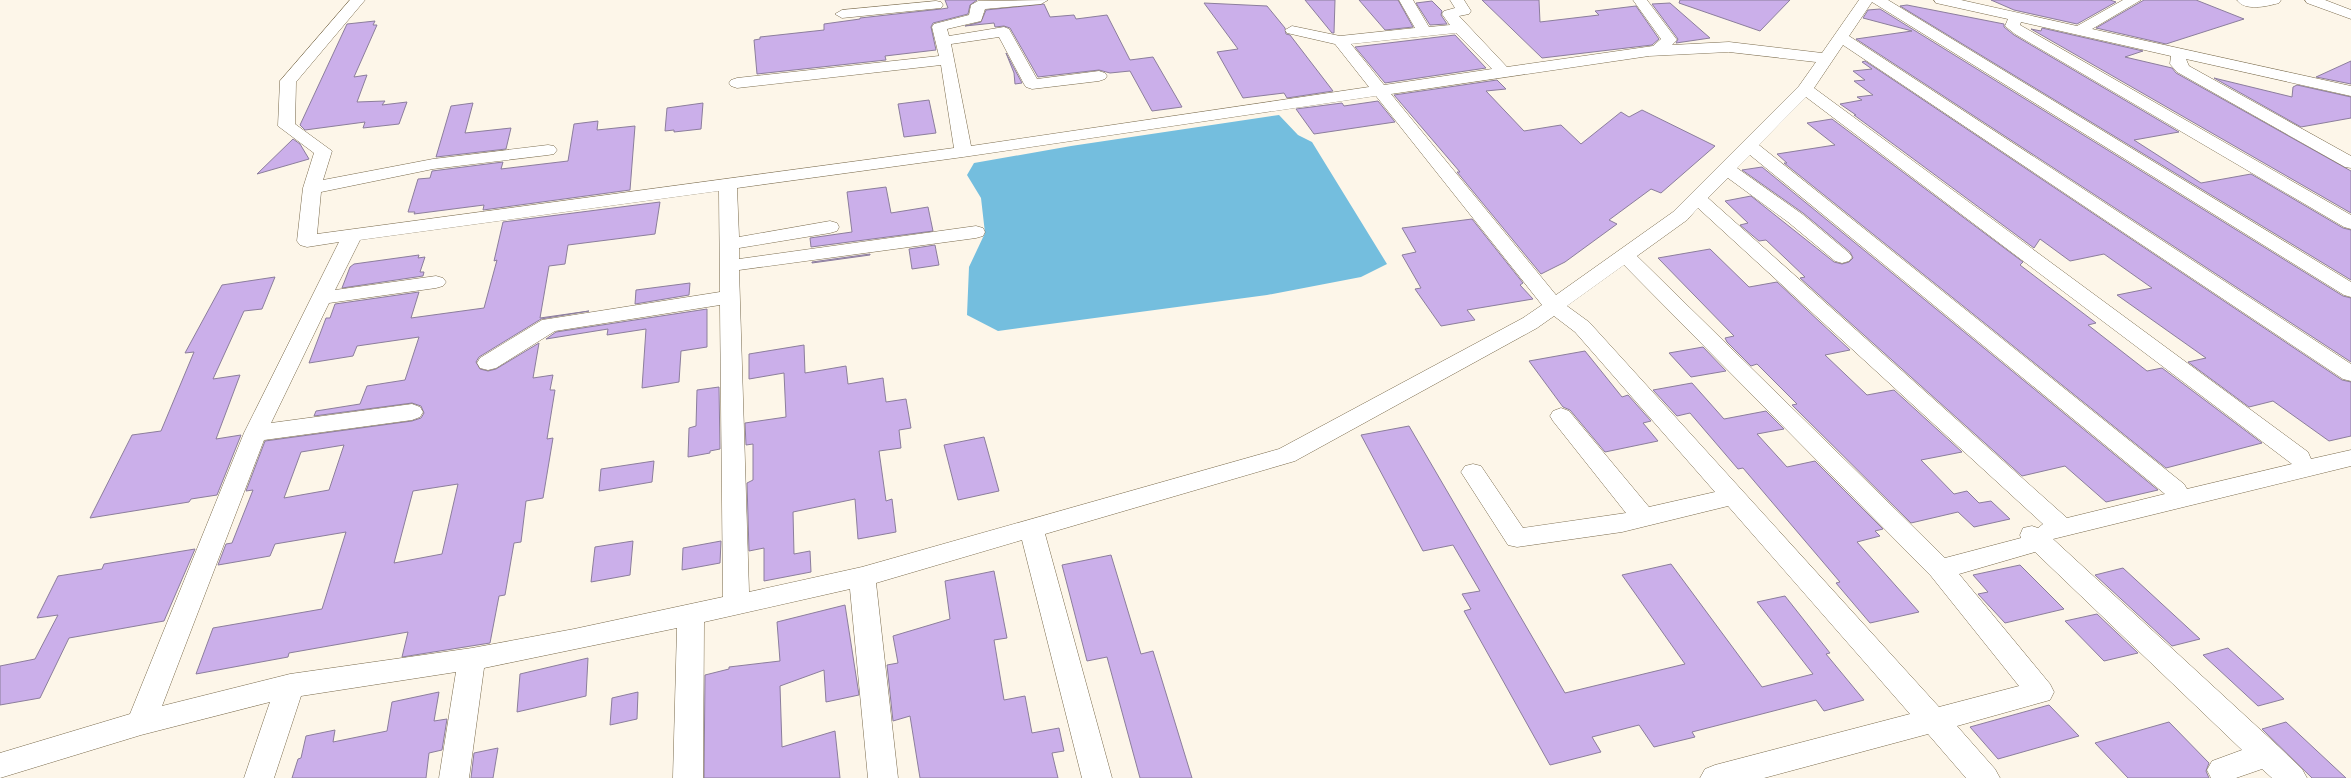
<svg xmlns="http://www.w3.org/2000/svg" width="2351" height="778" viewBox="0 0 2351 778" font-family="'Varela Round',sans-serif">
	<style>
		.water { fill: #74bede }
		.building { fill: #cbafea; stroke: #8c7e9c; fill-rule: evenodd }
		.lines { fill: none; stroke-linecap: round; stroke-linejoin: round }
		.minor-casing { stroke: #7a6b4d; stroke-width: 1 }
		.minor { fill: #fff; fill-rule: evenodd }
	</style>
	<rect width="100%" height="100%" fill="#fdf6e9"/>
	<path class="water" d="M 1279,115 L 1298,135 L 1312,142 L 1387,264 L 1361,277 L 1267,295 L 998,331 L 967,315 L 969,267 L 985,233 L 981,198 L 967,175 L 974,163 L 1071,146 Z"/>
	<path class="building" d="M 945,0 L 977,0 L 970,5 L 968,14 L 933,23 L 931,27 L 936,50 L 885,56 L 886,60 L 757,74 L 754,40 L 760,39 L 760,37 L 824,30 L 824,24 L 860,19 L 860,18 L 941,9 L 948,8 Z
		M 1305,0 L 1335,0 L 1334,33 L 1332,33 Z
		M 1359,0 L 1398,0 L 1413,27 L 1385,30 Z
		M 1482,0 L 1539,0 L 1540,22 L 1599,15 L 1595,11 L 1636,6 L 1659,39 L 1652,45 L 1542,58 Z
		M 1680,0 L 1790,0 L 1760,31 L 1679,3 Z
		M 1991,0 L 2110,0 L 2116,2 L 2077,24 L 2014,10 Z
		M 2144,0 L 2196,0 L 2244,19 L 2166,44 L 2096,28 Z
		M 1432,1 L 1442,11 L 1441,15 L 1447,24 L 1430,25 L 1416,3 Z
		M 1204,3 L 1267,6 L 1285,28 L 1286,34 L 1290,35 L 1333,91 L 1287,98 L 1284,93 L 1243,98 L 1217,52 L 1238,49 Z
		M 1670,3 L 1710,38 L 1676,43 L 1678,39 L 1652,4 Z
		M 1044,4 L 1050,17 L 1074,15 L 1076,19 L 1107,15 L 1130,60 L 1153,57 L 1182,107 L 1152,111 L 1130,71 L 1110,73 L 1099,70 L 1038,77 L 1010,28 L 1004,26 L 995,27 L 994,23 L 965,26 L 981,22 L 986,10 Z
		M 1907,5 L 2004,24 L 2004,27 L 2014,35 L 2179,132 L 2134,140 L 2201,183 L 2251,174 L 2343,228 L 2351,230 L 2351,280 L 1900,6 Z
		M 1880,9 L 2343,296 L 2351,298 L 2351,362 L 1856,39 L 1912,31 L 1863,18 L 1868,10 Z
		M 375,21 L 373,25 L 377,25 L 354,77 L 367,75 L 357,102 L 385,101 L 382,105 L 407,102 L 399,124 L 363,128 L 365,122 L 305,130 L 300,125 L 347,24 Z
		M 2042,28 L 2143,51 L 2125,57 L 2172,68 L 2176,73 L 2351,171 L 2351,213 L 2031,29 L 2041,31 Z
		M 1455,35 L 1486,68 L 1385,83 L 1355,47 Z
		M 1006,53 L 1022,83 L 1015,84 L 1014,73 Z
		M 1865,61 L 2342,380 L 2351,382 L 2351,436 L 2329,441 L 2273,401 L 2249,407 L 2188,362 L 2206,358 L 2117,295 L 2152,288 L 2104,254 L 2070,261 L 2040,239 L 2034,248 L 1854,115 L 1856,115 L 1840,104 L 1862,100 L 1857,97 L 1873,95 L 1854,81 L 1865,80 L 1853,71 L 1872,69 L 1862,62 Z
		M 2351,61 L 2351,84 L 2316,77 Z
		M 2214,78 L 2292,97 L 2293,87 L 2297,85 L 2351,97 L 2351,118 L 2301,127 Z
		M 1497,80 L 1506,89 L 1486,91 L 1524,131 L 1561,125 L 1581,144 L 1621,112 L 1629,117 L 1642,110 L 1715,146 L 1661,193 L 1651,189 L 1609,220 L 1617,224 L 1565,262 L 1541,274 L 1457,172 L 1460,172 L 1394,95 Z
		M 929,100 L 936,133 L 904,137 L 898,104 Z
		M 1378,101 L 1395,122 L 1314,134 L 1296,109 L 1342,103 L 1344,106 Z
		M 473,103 L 465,133 L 511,128 L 506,149 L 436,157 L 451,106 Z
		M 703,103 L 701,129 L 674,132 L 674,130 L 665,131 L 667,108 Z
		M 1832,119 L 2023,262 L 2020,265 L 2096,323 L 2088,325 L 2147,371 L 2162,368 L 2262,443 L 2166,468 L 1784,163 L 1787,163 L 1777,154 L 1835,145 L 1807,123 Z
		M 598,121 L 597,130 L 635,126 L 630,190 L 483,210 L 484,205 L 414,214 L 415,212 L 408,212 L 418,179 L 430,178 L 432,171 L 503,162 L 501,169 L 568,161 L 574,124 Z
		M 293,139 L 300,144 L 309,159 L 257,174 Z
		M 1762,167 L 2158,490 L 2106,502 L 2065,466 L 2022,476 L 1800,278 L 1805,277 L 1766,240 L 1759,241 L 1740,225 L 1748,223 L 1725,201 L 1751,196 L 1834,262 L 1842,264 L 1849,262 L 1853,258 L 1850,252 L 1803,213 L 1742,170 Z
		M 886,187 L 891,213 L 928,207 L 933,231 L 811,247 L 810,238 L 852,232 L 847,192 Z
		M 660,202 L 655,234 L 568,245 L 565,264 L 549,266 L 540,318 L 589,311 L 541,319 L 479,357 L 476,362 L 480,369 L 488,371 L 496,369 L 539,343 L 533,378 L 553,375 L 550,390 L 555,390 L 547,439 L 553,438 L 543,498 L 526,501 L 521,542 L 514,543 L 505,595 L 499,596 L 490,643 L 402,657 L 408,632 L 289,653 L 288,657 L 196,674 L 213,628 L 322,609 L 346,532 L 275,544 L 270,556 L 218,565 L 226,544 L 232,543 L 253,490 L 246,491 L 265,441 L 412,421 L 421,418 L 424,413 L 421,406 L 412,403 L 314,416 L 316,411 L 360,404 L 367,386 L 405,380 L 419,337 L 357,346 L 353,356 L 309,363 L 326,318 L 330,318 L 335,304 L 419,292 L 411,318 L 484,308 L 497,260 L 494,261 L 503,222 ZM 344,445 L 329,490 L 284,498 L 301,452 ZM 458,484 L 442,554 L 394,563 L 413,491 Z
		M 1472,219 L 1523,283 L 1520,285 L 1533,299 L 1467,310 L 1475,320 L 1441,326 L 1415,289 L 1421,288 L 1402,255 L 1416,252 L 1402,228 Z
		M 935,245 L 939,265 L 912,269 L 909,249 Z
		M 1710,249 L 1749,287 L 1777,282 L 1850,350 L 1825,355 L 1867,395 L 1894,390 L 1962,452 L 1921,460 L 1954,494 L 1967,491 L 1979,503 L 1991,501 L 2010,519 L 1974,527 L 1958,512 L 1911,523 L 1792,405 L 1797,404 L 1757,364 L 1751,366 L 1727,342 L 1725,338 L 1734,336 L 1658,258 Z
		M 870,254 L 870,255 L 812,263 L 812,262 Z
		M 419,255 L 418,258 L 425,257 L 420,272 L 424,272 L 423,276 L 342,288 L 350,267 L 354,264 Z
		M 275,277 L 262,309 L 244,311 L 213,379 L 240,375 L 216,439 L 241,435 L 217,495 L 191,499 L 189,502 L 90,518 L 132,435 L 161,431 L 194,352 L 185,353 L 222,285 Z
		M 690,283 L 689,295 L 635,304 L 636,290 Z
		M 707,309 L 707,347 L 681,351 L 679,382 L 642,388 L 646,329 L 607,335 L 608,329 L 546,339 L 556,332 Z
		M 804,345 L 805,373 L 846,366 L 848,384 L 883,378 L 886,402 L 906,399 L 911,428 L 899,430 L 901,448 L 879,451 L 886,501 L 892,499 L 896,532 L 858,539 L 855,499 L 793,512 L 794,554 L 810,551 L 811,572 L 764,581 L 764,548 L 749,551 L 747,483 L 753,480 L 753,444 L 746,445 L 745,423 L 786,417 L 784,373 L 749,379 L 749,354 Z
		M 1703,347 L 1726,371 L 1691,377 L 1669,353 Z
		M 1585,351 L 1622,397 L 1628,395 L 1651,421 L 1643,423 L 1658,441 L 1605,452 L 1570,410 L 1563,407 L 1529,361 Z
		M 1692,383 L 1724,419 L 1766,411 L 1784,429 L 1757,434 L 1787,467 L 1815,461 L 1883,529 L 1875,531 L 1880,536 L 1857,542 L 1919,612 L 1870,623 L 1836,583 L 1840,582 L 1743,468 L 1738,469 L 1690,413 L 1677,416 L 1653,390 Z
		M 719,387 L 720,449 L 710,451 L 710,453 L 688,457 L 689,428 L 696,426 L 697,390 Z
		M 1409,426 L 1565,693 L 1685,664 L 1622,575 L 1671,564 L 1762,687 L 1813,674 L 1757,602 L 1785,596 L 1830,653 L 1826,654 L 1864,700 L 1824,711 L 1816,700 L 1692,732 L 1695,737 L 1654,747 L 1639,725 L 1592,737 L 1601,752 L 1550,765 L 1464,611 L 1471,609 L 1462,594 L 1480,591 L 1453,545 L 1423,551 L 1361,435 Z
		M 984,437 L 999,491 L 958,500 L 944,445 Z
		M 654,461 L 652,482 L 599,491 L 601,469 Z
		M 633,541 L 630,575 L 591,582 L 595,547 Z
		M 721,541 L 720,563 L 682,570 L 683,548 Z
		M 195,549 L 164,621 L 69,638 L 40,698 L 0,705 L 0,666 L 35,659 L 58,615 L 37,618 L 58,576 L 102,569 L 104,564 Z
		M 1111,555 L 1141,654 L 1153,651 L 1192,778 L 1140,778 L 1107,657 L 1087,661 L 1062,565 Z
		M 2020,565 L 2064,609 L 2005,623 L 1978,594 L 1988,592 L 1973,575 Z
		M 2123,568 L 2200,639 L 2172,646 L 2095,575 Z
		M 994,571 L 1007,638 L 994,640 L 1004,700 L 1025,696 L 1032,733 L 1059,728 L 1064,751 L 1052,753 L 1058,778 L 920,778 L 910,716 L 893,721 L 887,665 L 898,663 L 893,636 L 950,619 L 945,581 Z
		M 845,605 L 859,695 L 826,702 L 824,670 L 780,686 L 782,747 L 835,731 L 840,778 L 704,778 L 705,675 L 729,669 L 729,667 L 780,661 L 777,622 Z
		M 2097,614 L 2138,653 L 2104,661 L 2065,621 Z
		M 2228,648 L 2284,699 L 2258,706 L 2203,655 Z
		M 588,658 L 586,696 L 517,712 L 520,674 Z
		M 439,692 L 434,721 L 447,719 L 442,750 L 429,753 L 426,778 L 292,778 L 298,759 L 301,758 L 306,736 L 335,730 L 333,742 L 387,731 L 392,702 Z
		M 638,692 L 637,719 L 610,725 L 612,698 Z
		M 2049,705 L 2079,736 L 1998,759 L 1970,727 Z
		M 2169,722 L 2209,763 L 2206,771 L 2209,778 L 2128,778 L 2095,743 Z
		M 2286,722 L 2346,778 L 2312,778 L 2262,729 Z
		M 498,748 L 493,778 L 471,778 L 474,753 Z"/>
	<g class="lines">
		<defs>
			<path id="minor" d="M 350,0 L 365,0 L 296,82 L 295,124 L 332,151 L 323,180 L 433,159 L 548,145 L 554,146 L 557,150 L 554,154 L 548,155 L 433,169 L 321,192 L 317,234 L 954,148 L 941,65 L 737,88 L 731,86 L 729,83 L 731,80 L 737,78 L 939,56 L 932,27 L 934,24 L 969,15 L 971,5 L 978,1 L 1048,0 L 1041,4 L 985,9 L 981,21 L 947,29 L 949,36 L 1004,27 L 1009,29 L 1037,79 L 1099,71 L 1105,73 L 1107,76 L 1105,79 L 1099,81 L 1032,89 L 1026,87 L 1024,84 L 999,37 L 951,44 L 971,146 L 1369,87 L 1335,44 L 1287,33 L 1285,30 L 1292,26 L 1340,36 L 1415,28 L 1399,0 L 1413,0 L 1429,27 L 1450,25 L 1442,14 L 1444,11 L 1455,8 L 1450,0 L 1464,0 L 1471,11 L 1469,14 L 1459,16 L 1507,67 L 1653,46 L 1661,39 L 1633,0 L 1647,0 L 1677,40 L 1672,45 L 1729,42 L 1822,53 L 1859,0 L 1888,0 L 2351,282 L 2351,297 L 2344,295 L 1872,2 L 1849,36 L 2351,364 L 2351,381 L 2343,379 L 1843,45 L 1814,88 L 2308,452 L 2311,459 L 2351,450 L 2351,466 L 2053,539 L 2277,745 L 2302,769 L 2307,778 L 2272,778 L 2262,769 L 2236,778 L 2211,778 L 2207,770 L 2212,761 L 2242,750 L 2035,552 L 1959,574 L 2050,684 L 2054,692 L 2050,700 L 1957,726 L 1995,769 L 2000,778 L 1966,778 L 1928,734 L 1764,778 L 1700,778 L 1705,769 L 1715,765 L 1910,714 L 1728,506 L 1622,532 L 1517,547 L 1508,545 L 1461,472 L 1465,466 L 1473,464 L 1481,466 L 1523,528 L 1626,513 L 1553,421 L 1550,416 L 1553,411 L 1561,408 L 1569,411 L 1649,507 L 1715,492 L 1575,332 L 1554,316 L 1537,328 L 1295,461 L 1045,534 L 1112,778 L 1082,778 L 1022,540 L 876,583 L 898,778 L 868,778 L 850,589 L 704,622 L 703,778 L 673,778 L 677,628 L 484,668 L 469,778 L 439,778 L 456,672 L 301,696 L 274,778 L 244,778 L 270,702 L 141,735 L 0,778 L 0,753 L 130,714 L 244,433 L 339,242 L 307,247 L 300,245 L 297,241 L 303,188 L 314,153 L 278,126 L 280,81 ZM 1456,33 L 1492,69 L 1384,85 L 1351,44 ZM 1729,52 L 1816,62 L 1799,86 L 1673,212 L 1556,295 L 1391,94 L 1649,56 ZM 1376,96 L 1542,305 L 1523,318 L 1279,449 L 862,567 L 749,592 L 739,270 L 976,238 L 983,236 L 985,232 L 983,228 L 976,226 L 739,259 L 739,248 L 830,233 L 837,231 L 839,227 L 837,223 L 830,221 L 739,237 L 737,188 L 963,157 ZM 1806,97 L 2292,464 L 2187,489 L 2184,484 L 1759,145 ZM 1750,155 L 2165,494 L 2067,518 L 1708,198 L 1728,178 L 1788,222 L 1835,261 L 1842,263 L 1849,261 L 1852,257 L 1849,253 L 1802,214 L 1737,168 ZM 719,191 L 720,292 L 542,320 L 480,358 L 477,363 L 480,368 L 488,370 L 496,368 L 555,331 L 720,305 L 723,597 L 574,629 L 472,648 L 290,674 L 162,706 L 264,440 L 412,420 L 420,417 L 423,412 L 420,407 L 412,404 L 271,423 L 329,303 L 436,288 L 443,286 L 446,282 L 443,278 L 436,276 L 335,290 L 360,240 ZM 1698,208 L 2043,524 L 2038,528 L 2032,526 L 2023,528 L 2020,535 L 2021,538 L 1945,558 L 1637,256 L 1687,220 ZM 1624,265 L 1931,576 L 2019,686 L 1939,707 L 1589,322 L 1567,306 Z
				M 1934,0 L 1961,0 L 2077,26 L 2123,0 L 2141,0 L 2092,29 L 2351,86 L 2351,96 L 2186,59 L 2189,66 L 2351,156 L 2351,168 L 2345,167 L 2177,72 L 2170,64 L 2171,56 L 2021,22 L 2020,25 L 2351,215 L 2351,229 L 2344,227 L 2015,34 L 2005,26 L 2008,19 L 1936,3 Z
				M 2237,0 L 2281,0 L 2279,3 C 2268,6 2245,12 2237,0 Z
				M 2305,0 L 2325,0 L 2351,10 L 2351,19 L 2307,3 Z
				M 936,1 L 941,2 L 943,5 L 941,8 L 842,18 L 835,14 L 842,10 Z"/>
		</defs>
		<use href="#minor" class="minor-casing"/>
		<use href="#minor" class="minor"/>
	</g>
</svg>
